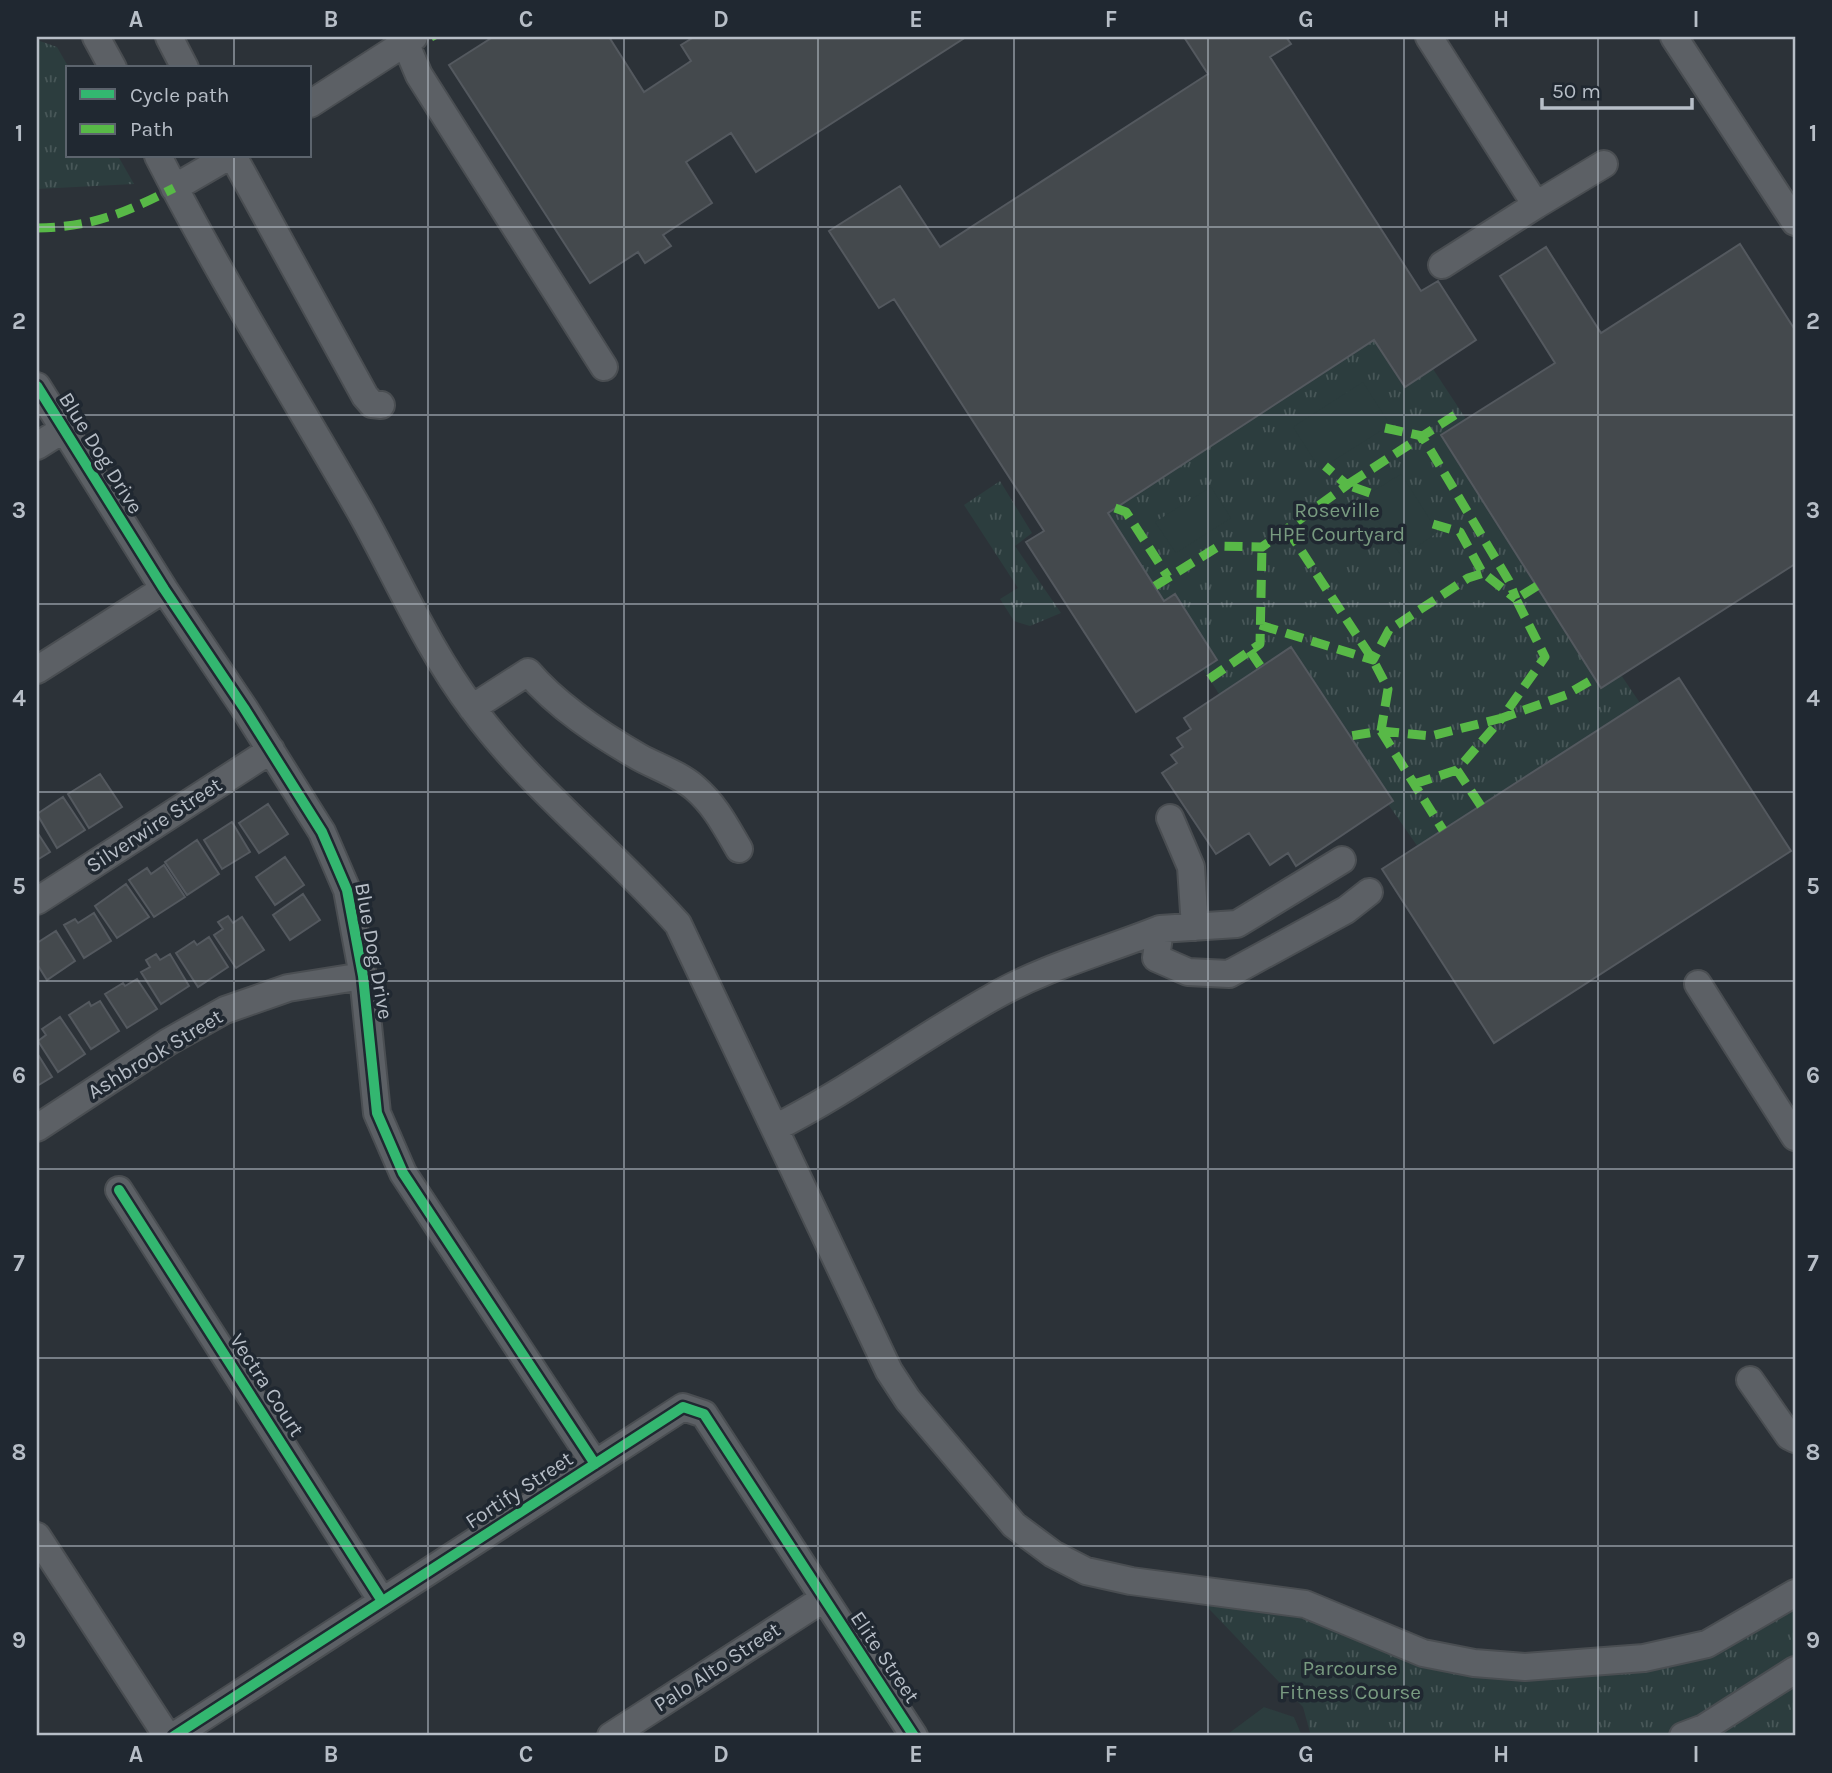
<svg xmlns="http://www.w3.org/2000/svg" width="1832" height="1773" viewBox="0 0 1832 1773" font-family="Karla,sans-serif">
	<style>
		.grass { fill: url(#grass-tufts) }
		.pitch { fill: #2c3d3e }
		.building { fill: #44494d; stroke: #54595f; stroke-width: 2 }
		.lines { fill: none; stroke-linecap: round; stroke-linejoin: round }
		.minor-casing { stroke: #4a4e52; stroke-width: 30 }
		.minor { stroke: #5c6065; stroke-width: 26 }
		.quiet { stroke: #58b947; stroke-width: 9; stroke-dasharray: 18 9; stroke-linecap: butt }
		.cycleway-casing { stroke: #202831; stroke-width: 15 }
		.cycleway { stroke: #33b770; stroke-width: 10 }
		.grid { fill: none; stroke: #b7bec7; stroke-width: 2; stroke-opacity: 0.55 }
		.labels { text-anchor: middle; stroke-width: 7; stroke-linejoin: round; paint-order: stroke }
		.street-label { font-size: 21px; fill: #b7bec7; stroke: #202831 }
		.park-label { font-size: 21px; fill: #789a80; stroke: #202831 }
		.neatline { fill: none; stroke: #b7bec7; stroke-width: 2.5 }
		.grid-label { font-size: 23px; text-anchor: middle; font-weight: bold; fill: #b7bec7 }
	</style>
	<defs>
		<pattern id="grass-tufts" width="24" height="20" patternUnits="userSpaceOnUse" patternTransform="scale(1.75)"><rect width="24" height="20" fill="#2c3d3e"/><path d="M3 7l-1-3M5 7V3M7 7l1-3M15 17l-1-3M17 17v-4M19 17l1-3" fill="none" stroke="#485758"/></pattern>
	</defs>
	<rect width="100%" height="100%" fill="#2c3238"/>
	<path class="grass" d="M 37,40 L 57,47 L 69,68 L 68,156 L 118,156 L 134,184 L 37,189 Z
		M 1374,340 L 1404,387 L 1433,369 L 1466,419 L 1441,436 L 1601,687 L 1621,675 L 1640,703 L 1418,847 L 1388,804 L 1393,801 L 1291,647 L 1219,694 L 1203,669 L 1217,659 L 1175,595 L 1164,601 L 1108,513 Z
		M 1000,481 L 1032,533 L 1015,546 L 1061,613 L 1030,626 L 1014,621 L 1000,599 L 1018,588 L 964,505 Z
		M 1190,1589 L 1247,1595 L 1423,1653 L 1644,1658 L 1795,1593 L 1795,1736 L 1311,1736 L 1303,1707 Z"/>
	<path class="pitch" d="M 1363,382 L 1390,425 L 1320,469 L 1293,427 Z
		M 1401,474 L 1438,532 L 1402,557 L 1362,498 Z
		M 1211,487 L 1231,518 L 1176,553 L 1155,522 Z
		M 1264,1707 L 1294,1717 L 1302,1736 L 1225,1736 Z"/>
	<path class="building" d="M 493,37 L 609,37 L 644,92 L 691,61 L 681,45 L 694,37 L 966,37 L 756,172 L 731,133 L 686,162 L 712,203 L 663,235 L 671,246 L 645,263 L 638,252 L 590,283 L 449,65 Z
		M 1184,37 L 1286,37 L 1291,44 L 1270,57 L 1421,291 L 1438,281 L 1476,340 L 1405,387 L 1374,340 L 1108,513 L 1164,601 L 1175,594 L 1217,660 L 1136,712 L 1026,542 L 1044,531 L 894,299 L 879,308 L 829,231 L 900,186 L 940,247 L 1208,74 Z
		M 1740,244 L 1795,330 L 1795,564 L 1601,688 L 1441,435 L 1555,363 L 1500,276 L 1546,247 L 1601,333 Z
		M 1291,647 L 1393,801 L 1296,866 L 1288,853 L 1270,865 L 1249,833 L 1216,854 L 1162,773 L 1177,763 L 1171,755 L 1183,747 L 1177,738 L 1191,729 L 1184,718 Z
		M 1679,678 L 1791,851 L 1494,1043 L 1382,869 Z
		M 100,774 L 122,807 L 89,828 L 68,794 Z
		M 63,797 L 85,830 L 57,848 L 37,814 Z
		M 268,804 L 288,834 L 259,853 L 239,823 Z
		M 232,822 L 250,852 L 222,869 L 204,840 Z
		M 37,832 L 50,852 L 37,860 Z
		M 197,840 L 219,874 L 187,895 L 165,862 Z
		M 285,857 L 304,885 L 275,905 L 256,877 Z
		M 164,865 L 185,897 L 154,917 L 129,880 L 147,868 L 151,874 Z
		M 126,884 L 149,917 L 117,938 L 95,906 Z
		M 303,894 L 320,920 L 290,940 L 273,915 Z
		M 94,913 L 111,941 L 84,958 L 64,925 L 75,919 L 78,923 Z
		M 228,916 L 233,923 L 242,917 L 264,950 L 236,968 L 214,935 L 223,929 L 218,922 Z
		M 56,931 L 75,961 L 47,980 L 37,964 L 37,943 Z
		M 209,937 L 228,967 L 198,987 L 176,953 L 194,941 L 197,945 Z
		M 156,954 L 160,960 L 170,954 L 189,986 L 161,1004 L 141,972 L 150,967 L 146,960 Z
		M 137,979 L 157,1009 L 127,1028 L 105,994 L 123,983 L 125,986 Z
		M 100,1001 L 119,1031 L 91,1049 L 69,1015 L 89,1002 L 91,1006 Z
		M 60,1017 L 85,1054 L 58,1072 L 38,1041 L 46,1035 L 42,1029 Z
		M 37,1053 L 52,1077 L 37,1086 Z"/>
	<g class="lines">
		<defs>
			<path id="minor" d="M 96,37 L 113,68
				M 169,37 L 185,68
				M 1429,37 L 1536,205 L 1442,265
				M 1674,37 L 1795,222
				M 405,42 L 419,75 L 604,367
				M 310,104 L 414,37
				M 158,156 C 220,277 292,393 360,511 C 397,577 427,648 473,709 C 532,789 612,850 678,924 L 889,1371 L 908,1400 L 1014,1525 L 1053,1554 L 1086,1571 L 1131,1581 L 1305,1604 L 1423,1653 L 1474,1663 L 1525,1667 L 1644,1658 L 1707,1644 L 1795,1593
				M 233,156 L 365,396 L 372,404 L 381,405
				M 174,188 L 229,156
				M 1536,205 L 1604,164
				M 37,386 L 164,589 L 244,708 L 322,832 L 347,890 L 363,976 L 377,1113 L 403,1173 L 595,1464
				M 37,446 L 64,429
				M 37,670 L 164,589
				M 472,708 L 528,672 C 558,707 599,734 639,757 C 657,767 679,774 695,788 C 715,805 726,827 739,849
				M 1170,818 L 1191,867 L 1195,927
				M 37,901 L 271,750
				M 1160,929 L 1237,924 L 1342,860
				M 1698,984 L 1795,1137
				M 37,1128 L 168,1042 L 225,1010 L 288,988 L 363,976
				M 775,1128 C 850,1090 918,1039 991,998 C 1042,968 1105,951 1160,929 L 1156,958 L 1188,972 L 1229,974 L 1346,910 L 1369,892
				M 119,1190 L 382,1601
				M 1750,1380 L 1789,1436 L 1795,1439
				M 37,1536 L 167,1736
				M 174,1736 L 683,1407 L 704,1414 L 914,1736
				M 611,1736 L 823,1599
				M 1683,1736 L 1704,1728 L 1795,1670"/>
		</defs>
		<use href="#minor" class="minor-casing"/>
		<use href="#minor" class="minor"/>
		<path class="quiet" d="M 436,37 L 437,39
			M 37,228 C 93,227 125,213 174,188
			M 1385,428 L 1422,436 L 1509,581 L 1516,599
			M 1370,493 L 1347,485 L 1461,411
			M 1115,508 L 1126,512 L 1168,577
			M 1433,524 L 1460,532 L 1482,572 L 1516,599
			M 1287,529 L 1373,660 L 1388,689 L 1381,731 L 1350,736
			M 1155,586 L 1219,546 L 1262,547 L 1347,485 L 1325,466
			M 1260,625 L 1373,660 L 1389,630 L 1468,578 L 1484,573
			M 1250,651 L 1261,667
			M 1209,679 L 1260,644 L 1262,547
			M 1381,731 L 1431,736 L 1502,718 L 1545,657 L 1516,599 L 1537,586
			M 1381,731 L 1443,830
			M 1414,784 L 1457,770
			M 1481,806 L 1457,770 L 1502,718 L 1566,695 L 1595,678"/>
		<defs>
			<path id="cycleway" d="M 37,386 L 164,589 L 244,708 L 322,832 L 347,890 L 363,976 L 377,1113 L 403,1173 L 595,1464
				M 119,1190 L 382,1601
				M 174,1736 L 683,1407 L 704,1414 L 914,1736"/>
		</defs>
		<use href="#cycleway" class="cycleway-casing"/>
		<use href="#cycleway" class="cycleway"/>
	</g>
	<path class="grid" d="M 234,37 L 234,68M 428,37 L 428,1736M 624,37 L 624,1736M 818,37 L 818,1736M 1014,37 L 1014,1736M 1208,37 L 1208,1736M 1404,37 L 1404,1736M 1598,37 L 1598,1736M 234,156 L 234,1736M 37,227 L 1795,227M 37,415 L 1795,415M 37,604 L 1795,604M 37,792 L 1795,792M 37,981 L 1795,981M 37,1169 L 1795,1169M 37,1358 L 1795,1358M 37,1546 L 1795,1546"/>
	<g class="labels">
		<g class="street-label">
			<text transform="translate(101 453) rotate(58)" y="7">Blue Dog Drive</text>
			<text transform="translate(154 825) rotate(-33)" y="7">Silverwire Street</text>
			<text transform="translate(374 951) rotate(80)" y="7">Blue Dog Drive</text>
			<text transform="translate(155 1054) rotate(-31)" y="7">Ashbrook Street</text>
			<text transform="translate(267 1385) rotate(57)" y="7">Vectra Court</text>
			<text transform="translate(519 1490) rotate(-33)" y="7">Fortify Street</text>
			<text transform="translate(885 1657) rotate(56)" y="7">Elite Street</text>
			<text transform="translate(717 1667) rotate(-33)" y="7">Palo Alto Street</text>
		</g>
		<g class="park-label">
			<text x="1337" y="517">Roseville<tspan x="1337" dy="24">HPE Courtyard</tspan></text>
			<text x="1350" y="1675">Parcourse<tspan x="1350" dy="24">Fitness Course</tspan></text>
		</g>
	</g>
	<rect width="1832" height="1773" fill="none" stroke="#202831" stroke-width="77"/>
	<rect x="66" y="66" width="245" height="91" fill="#202831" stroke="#5c646d" stroke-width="2"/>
	<rect x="80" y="89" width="35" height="10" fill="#33b770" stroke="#5c646d" stroke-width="2"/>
	<text x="130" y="102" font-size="21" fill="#b7bec7">Cycle path</text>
	<rect x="80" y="124" width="35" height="10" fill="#58b947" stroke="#5c646d" stroke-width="2"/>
	<text x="130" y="136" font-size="21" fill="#b7bec7">Path</text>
	<path d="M1542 98v10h150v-10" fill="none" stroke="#b7bec7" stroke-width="3.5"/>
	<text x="1552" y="98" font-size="21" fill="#b7bec7" stroke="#202831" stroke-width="5" paint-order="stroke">50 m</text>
	<rect x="38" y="38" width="1756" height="1696" class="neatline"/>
	<g class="grid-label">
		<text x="136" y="27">A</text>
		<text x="331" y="27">B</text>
		<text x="526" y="27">C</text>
		<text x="721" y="27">D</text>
		<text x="916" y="27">E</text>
		<text x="1111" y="27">F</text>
		<text x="1306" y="27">G</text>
		<text x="1501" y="27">H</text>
		<text x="1696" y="27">I</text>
		<text x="19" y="141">1</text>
		<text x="1813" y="141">1</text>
		<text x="19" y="329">2</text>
		<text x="1813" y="329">2</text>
		<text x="19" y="518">3</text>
		<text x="1813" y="518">3</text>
		<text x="19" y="706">4</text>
		<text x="1813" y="706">4</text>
		<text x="19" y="894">5</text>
		<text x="1813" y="894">5</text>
		<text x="19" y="1083">6</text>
		<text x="1813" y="1083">6</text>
		<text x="19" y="1271">7</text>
		<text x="1813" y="1271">7</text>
		<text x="19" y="1460">8</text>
		<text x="1813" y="1460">8</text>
		<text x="19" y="1648">9</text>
		<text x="1813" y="1648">9</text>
		<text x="136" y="1762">A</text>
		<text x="331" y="1762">B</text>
		<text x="526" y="1762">C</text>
		<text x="721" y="1762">D</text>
		<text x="916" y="1762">E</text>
		<text x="1111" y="1762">F</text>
		<text x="1306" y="1762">G</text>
		<text x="1501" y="1762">H</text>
		<text x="1696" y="1762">I</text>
	</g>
</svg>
